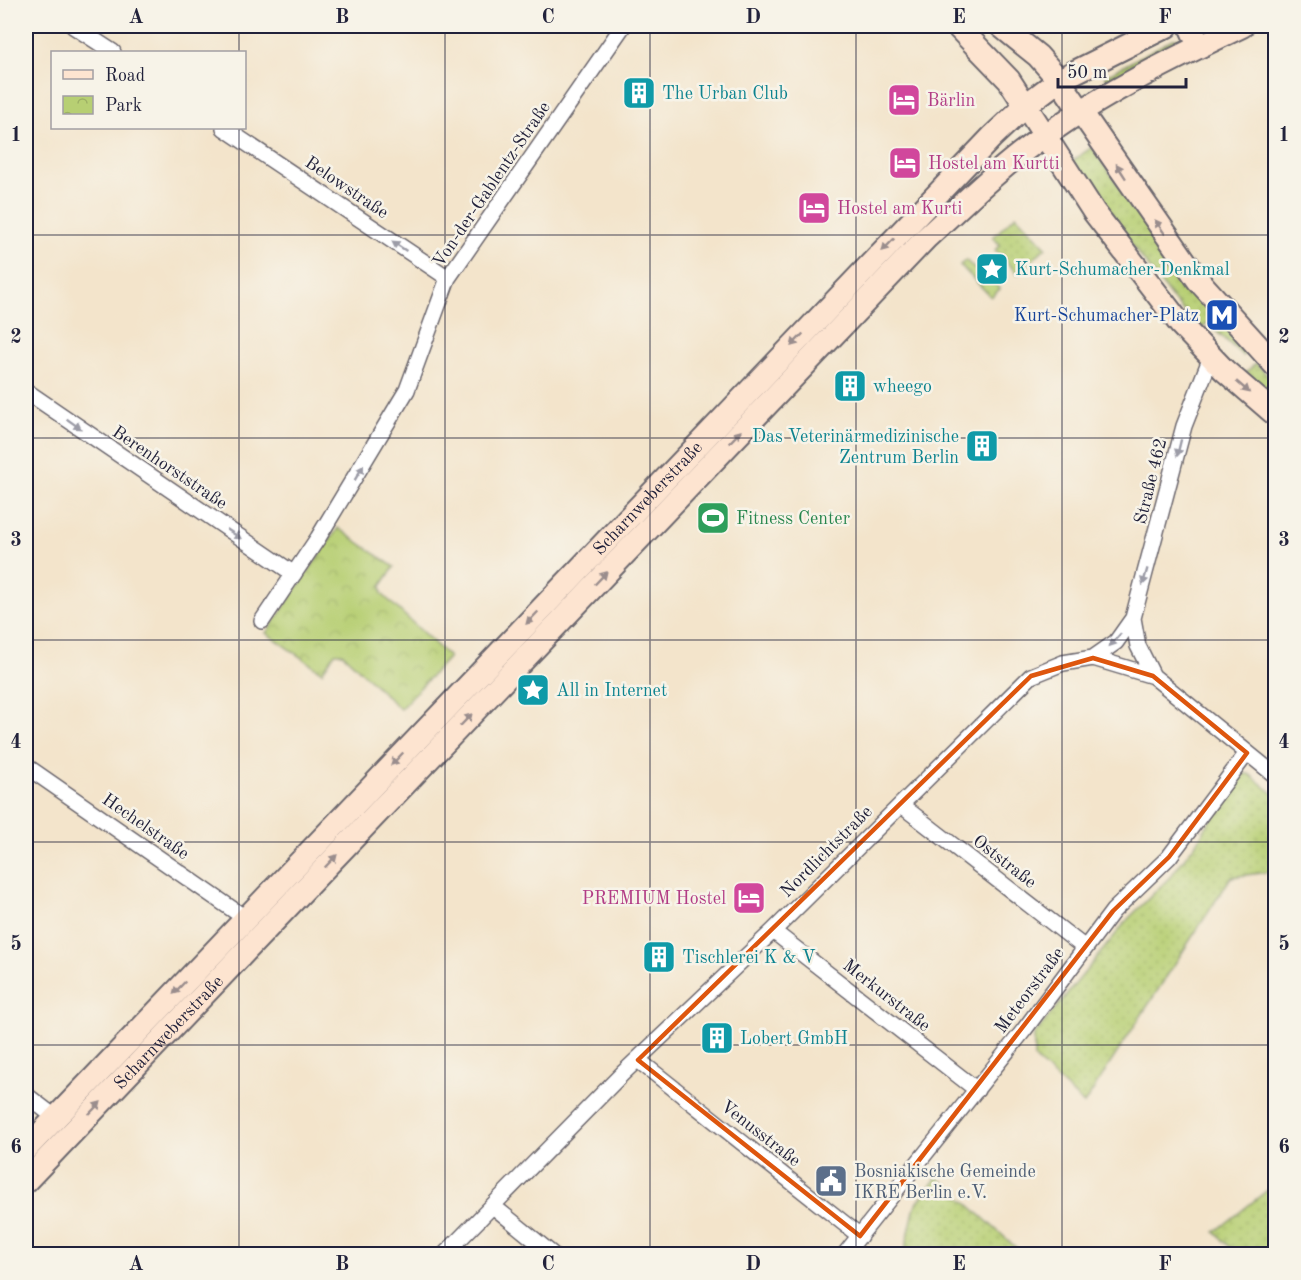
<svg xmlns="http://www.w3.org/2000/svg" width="1301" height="1280" viewBox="0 0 1301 1280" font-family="'Old Standard TT',serif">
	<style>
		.grass { fill: url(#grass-dots); stroke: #6c7857; stroke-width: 1.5 }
		.park { fill: url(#park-crowns); stroke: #6c7857; stroke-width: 1.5 }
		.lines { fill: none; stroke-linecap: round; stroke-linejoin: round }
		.minor-casing { stroke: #6b666d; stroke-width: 18 }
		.secondary-casing { stroke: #6b666d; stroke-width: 26 }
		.minor { stroke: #fff; stroke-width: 15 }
		.secondary { stroke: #fde4d0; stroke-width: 22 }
		.oneway { fill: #9a8d8d }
		.oneway2 { fill: #9c9ca7 }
		.marked { fill: none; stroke: #de560e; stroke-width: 4.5; stroke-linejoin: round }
		.grid { fill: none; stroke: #22223b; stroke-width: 1.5; stroke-opacity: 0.55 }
		.labels { text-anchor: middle; stroke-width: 5; stroke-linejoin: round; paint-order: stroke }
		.culture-label { font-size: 18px; fill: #0d838f; stroke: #f7f3e8; text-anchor: start }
		.hotel-label { font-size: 18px; fill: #b23c85; stroke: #f7f3e8; text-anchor: start }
		.street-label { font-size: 18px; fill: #22223b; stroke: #f7f3e8 }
		.transit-label { font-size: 18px; fill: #164399; stroke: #f7f3e8; text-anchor: end }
		.leisure-label { font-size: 18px; fill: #27864d; stroke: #f7f3e8; text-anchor: start }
		.service-label { font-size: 18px; fill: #4e5e75; stroke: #f7f3e8; text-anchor: start }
		.neatline { fill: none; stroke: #22223b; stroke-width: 2 }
		.grid-label { font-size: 20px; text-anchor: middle; font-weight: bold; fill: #22223b }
	</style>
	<defs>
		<pattern id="grass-dots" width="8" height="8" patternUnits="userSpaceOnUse" patternTransform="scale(1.5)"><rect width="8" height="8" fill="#b7cf73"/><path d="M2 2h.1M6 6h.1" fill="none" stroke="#9db164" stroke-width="1.8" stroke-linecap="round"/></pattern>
		<pattern id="park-crowns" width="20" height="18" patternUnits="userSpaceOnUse" patternTransform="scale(1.5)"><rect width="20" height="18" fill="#b7cf73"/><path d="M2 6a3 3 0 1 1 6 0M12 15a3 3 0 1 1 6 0" fill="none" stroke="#9db164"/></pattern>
	</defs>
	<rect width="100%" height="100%" fill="#f7f3e8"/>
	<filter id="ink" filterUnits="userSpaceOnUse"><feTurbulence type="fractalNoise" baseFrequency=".0167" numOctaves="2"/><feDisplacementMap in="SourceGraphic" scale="12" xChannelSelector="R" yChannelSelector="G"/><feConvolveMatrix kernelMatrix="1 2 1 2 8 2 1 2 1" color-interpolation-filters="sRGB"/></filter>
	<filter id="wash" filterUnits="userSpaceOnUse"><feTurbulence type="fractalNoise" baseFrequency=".008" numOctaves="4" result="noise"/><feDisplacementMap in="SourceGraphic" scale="24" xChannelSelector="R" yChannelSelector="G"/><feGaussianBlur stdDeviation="1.35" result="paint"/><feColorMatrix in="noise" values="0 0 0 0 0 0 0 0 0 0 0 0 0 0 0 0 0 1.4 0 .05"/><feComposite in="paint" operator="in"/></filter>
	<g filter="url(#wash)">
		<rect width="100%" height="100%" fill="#f3e4cb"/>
		<path class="grass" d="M 1175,38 L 1181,39 L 1183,42 L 1110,84 L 1105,76 Z
			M 1092,147 L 1162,248 L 1246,352 L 1243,356 L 1215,330 L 1221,325 L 1214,318 L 1200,330 L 1172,298 L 1070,163 Z
			M 1016,215 L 1046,247 L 1018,274 L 995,250 L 1000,245 L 993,237 Z
			M 966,260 L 974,269 L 978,266 L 1000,289 L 991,297 L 960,265 Z
			M 1256,363 L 1275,384 L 1275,396 L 1244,375 Z
			M 1241,774 L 1249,774 L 1275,795 L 1275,871 L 1231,877 L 1084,1104 L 1034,1058 L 1034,1035 L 1128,919 L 1170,877 L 1200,838 L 1222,799 Z
			M 937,1177 L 946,1184 L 1023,1254 L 904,1254 L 915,1206 Z
			M 1275,1184 L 1275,1254 L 1237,1254 L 1215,1232 Z"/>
		<path class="park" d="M 338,528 L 394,567 L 381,586 L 382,594 L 449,657 L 400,709 L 342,653 L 335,653 L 322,672 L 266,633 Z"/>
	</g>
	<g filter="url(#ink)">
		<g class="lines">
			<defs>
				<path id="minor" d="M 73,26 L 113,52
					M 224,128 L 448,278
					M 26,391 L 294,574
					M 262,621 L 318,538 L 407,390 L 448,278 L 623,26
					M 1093,658 L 1116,642 L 1133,618
					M 1153,676 L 1138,646 L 1133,618 L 1184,426 L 1211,357
					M 26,766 L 245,918
					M 901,805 L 1085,948
					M 773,931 L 977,1090
					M 638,1060 L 860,1236
					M 26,1095 L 56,1118
					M 493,1206 L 552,1254
					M 445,1254 L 623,1073 L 773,931 L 1031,676 L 1063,663 L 1093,658 L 1153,676 L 1276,776
					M 845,1254 L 1024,1030 L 1113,911 L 1169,857 L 1247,753"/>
				<g id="secondary">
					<path d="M 957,26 L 1009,80 L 1094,212 L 1181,325 L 1224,370 L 1276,415"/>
					<path d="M 1001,26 L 1038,56 L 1059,80 L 1198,280 L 1276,366"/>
					<path d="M 1190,26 L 1199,46"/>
					<path id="s1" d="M 26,1149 L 992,137 L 1027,104 L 1059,80 L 1167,26"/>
					<path id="s2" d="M 26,1181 L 926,238 C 965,202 1003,164 1047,134 C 1108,91 1175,58 1242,26"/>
				</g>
			</defs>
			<use href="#minor" class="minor-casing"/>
			<use href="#secondary" class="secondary-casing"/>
			<use href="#minor" class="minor"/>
			<use href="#secondary" class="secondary"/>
		</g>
		<defs><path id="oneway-solid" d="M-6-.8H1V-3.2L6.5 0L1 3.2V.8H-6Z" transform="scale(1.5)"/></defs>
		<g class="oneway">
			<use href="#oneway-solid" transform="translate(1121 171) rotate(-123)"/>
			<use href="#oneway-solid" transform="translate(1160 227) rotate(-125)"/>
			<use href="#oneway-solid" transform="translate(888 245) rotate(134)"/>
			<use href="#oneway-solid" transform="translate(797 340) rotate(134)"/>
			<use href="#oneway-solid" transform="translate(1243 387) rotate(41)"/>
			<use href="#oneway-solid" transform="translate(735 437) rotate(-46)"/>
			<use href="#oneway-solid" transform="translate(601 578) rotate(-46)"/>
			<use href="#oneway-solid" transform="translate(532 618) rotate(134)"/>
			<use href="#oneway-solid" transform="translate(466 720) rotate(-46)"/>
			<use href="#oneway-solid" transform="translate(397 759) rotate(134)"/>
			<use href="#oneway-solid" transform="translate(331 861) rotate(-46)"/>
			<use href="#oneway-solid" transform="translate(179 988) rotate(134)"/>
			<use href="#oneway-solid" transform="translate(95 1108) rotate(-46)"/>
		</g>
		<g class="oneway2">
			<use href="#oneway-solid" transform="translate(399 246) rotate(-146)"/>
			<use href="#oneway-solid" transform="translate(74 424) rotate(35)"/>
			<use href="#oneway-solid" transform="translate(1179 448) rotate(104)"/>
			<use href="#oneway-solid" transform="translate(359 473) rotate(-59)"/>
			<use href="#oneway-solid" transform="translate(234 534) rotate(34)"/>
			<use href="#oneway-solid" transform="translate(1145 577) rotate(106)"/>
			<use href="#oneway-solid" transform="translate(1115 640) rotate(132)"/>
		</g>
	</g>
	<path class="marked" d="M 1093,658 L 1153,676 L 1247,753 L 1169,857 L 1113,911 L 860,1236 L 638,1060 L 1031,676 Z"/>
	<path class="grid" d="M 239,26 L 239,52M 445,26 L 445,1254M 650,26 L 650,1254M 856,26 L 856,1254M 1062,26 L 1062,1254M 239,128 L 239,1254M 26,235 L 1276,235M 26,438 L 1276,438M 26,640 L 1276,640M 26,842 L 1276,842M 26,1045 L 1276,1045"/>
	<defs>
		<symbol id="building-square" viewBox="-11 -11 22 22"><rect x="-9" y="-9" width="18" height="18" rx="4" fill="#0f9aa8" stroke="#f7f3e8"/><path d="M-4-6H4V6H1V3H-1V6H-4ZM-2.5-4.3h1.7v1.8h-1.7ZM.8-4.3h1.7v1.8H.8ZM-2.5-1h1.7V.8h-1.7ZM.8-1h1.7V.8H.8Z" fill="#fff"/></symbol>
		<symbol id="hotel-square" viewBox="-11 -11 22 22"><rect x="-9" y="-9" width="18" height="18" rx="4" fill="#d1479c" stroke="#f7f3e8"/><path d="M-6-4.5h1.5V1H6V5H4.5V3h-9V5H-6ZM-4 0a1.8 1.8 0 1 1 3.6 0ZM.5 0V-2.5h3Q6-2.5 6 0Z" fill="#fff"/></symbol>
		<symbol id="sight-square" viewBox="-11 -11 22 22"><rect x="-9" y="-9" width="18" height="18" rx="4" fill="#0f9aa8" stroke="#f7f3e8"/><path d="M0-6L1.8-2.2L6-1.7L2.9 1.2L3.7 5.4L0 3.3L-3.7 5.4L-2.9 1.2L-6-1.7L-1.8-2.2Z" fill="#fff"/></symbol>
		<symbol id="metro-square" viewBox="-11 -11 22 22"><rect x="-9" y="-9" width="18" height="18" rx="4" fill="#1a4fb4" stroke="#f7f3e8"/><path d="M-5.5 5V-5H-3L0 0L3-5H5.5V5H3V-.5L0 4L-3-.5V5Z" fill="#fff"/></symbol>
		<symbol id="stadium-square" viewBox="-11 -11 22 22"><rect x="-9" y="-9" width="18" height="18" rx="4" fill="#2e9e5b" stroke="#f7f3e8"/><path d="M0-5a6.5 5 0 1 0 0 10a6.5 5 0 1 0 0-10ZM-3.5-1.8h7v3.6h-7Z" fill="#fff"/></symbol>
		<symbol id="civic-square" viewBox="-11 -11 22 22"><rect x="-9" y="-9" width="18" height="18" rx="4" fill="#5c6f8a" stroke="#f7f3e8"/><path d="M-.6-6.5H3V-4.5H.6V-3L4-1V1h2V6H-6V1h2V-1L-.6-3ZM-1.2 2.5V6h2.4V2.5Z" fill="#fff"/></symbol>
	</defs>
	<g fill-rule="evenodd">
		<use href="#building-square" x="620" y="74" width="38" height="38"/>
		<use href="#hotel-square" x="885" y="81" width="38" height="38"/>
		<use href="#hotel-square" x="886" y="144" width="38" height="38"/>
		<use href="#hotel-square" x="795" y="189" width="38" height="38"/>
		<use href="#sight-square" x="973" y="250" width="38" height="38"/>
		<use href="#metro-square" x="1203" y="296" width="38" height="38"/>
		<use href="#building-square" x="831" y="367" width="38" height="38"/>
		<use href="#building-square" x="963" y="427" width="38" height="38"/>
		<use href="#stadium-square" x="694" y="499" width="38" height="38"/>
		<use href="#sight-square" x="514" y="671" width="38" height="38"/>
		<use href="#hotel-square" x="730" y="879" width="38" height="38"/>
		<use href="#building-square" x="640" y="938" width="38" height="38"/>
		<use href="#building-square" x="698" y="1019" width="38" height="38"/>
		<use href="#civic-square" x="812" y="1162" width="38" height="38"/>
	</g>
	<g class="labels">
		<g class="culture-label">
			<text x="662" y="99">The Urban Club</text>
			<text x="1015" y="275">Kurt-Schumacher-Denkmal</text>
			<text x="873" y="392">wheego</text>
			<text x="959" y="442" text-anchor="end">Das Veterinärmedizinische<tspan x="959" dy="21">Zentrum Berlin</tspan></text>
			<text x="556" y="696">All in Internet</text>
			<text x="682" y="963">Tischlerei K &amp; V</text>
			<text x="740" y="1044">Lobert GmbH</text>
		</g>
		<g class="hotel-label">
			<text x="927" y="106">Bärlin</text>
			<text x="928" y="169">Hostel am Kurtti</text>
			<text x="837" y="214">Hostel am Kurti</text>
			<text x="726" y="904" text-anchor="end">PREMIUM Hostel</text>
		</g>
		<g class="street-label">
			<text transform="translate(491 184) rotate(-56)" y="6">Von-der-Gablentz-Straße</text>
			<text transform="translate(347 187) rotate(34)" y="6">Belowstraße</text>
			<text transform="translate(170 467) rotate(34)" y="6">Berenhorststraße</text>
			<text transform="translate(1150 481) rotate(-76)" y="6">Straße 462</text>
			<text dy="6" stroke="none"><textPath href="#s1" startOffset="900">Scharnweberstraße</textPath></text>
			<text transform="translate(146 826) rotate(35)" y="6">Hechelstraße</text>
			<text transform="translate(826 851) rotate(-45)" y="6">Nordlichtstraße</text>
			<text transform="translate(1005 861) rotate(38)" y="6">Oststraße</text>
			<text transform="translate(1029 990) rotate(-53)" y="6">Meteorstraße</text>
			<text transform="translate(887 995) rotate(38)" y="6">Merkurstraße</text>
			<text dy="6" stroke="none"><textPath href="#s2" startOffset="206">Scharnweberstraße</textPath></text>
			<text transform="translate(761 1133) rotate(38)" y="6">Venusstraße</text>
		</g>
		<g class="transit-label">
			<text x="1199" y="321">Kurt-Schumacher-Platz</text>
		</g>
		<g class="leisure-label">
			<text x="736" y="524">Fitness Center</text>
		</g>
		<g class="service-label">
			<text x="854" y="1177">Bosniakische Gemeinde<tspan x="854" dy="21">IKRE Berlin e.V.</tspan></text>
		</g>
	</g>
	<rect width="1301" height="1280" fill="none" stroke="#f7f3e8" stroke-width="66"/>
	<rect x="51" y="51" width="195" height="78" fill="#f7f3e8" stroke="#a29fa3" stroke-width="1.5"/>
	<rect x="63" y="70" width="30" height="9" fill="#fde4d0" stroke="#a29fa3" stroke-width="1.5"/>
	<text x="105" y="81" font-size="18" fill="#22223b">Road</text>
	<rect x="63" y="96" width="30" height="18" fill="url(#park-crowns)" stroke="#a29fa3" stroke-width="1.5"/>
	<text x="105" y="111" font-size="18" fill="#22223b">Park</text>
	<path d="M1058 78v9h128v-9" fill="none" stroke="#22223b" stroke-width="3"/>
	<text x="1067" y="78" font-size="18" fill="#22223b" stroke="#f7f3e8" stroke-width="4.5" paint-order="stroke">50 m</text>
	<rect x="33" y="33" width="1235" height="1214" class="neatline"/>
	<g class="grid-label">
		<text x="136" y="23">A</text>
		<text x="342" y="23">B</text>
		<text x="548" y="23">C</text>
		<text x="753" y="23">D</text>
		<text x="959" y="23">E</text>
		<text x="1165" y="23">F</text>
		<text x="16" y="141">1</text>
		<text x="1284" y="141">1</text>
		<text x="16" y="343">2</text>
		<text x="1284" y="343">2</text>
		<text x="16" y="546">3</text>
		<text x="1284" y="546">3</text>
		<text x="16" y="748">4</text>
		<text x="1284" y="748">4</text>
		<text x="16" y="950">5</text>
		<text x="1284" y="950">5</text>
		<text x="16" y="1153">6</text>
		<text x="1284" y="1153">6</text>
		<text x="136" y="1270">A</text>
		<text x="342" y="1270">B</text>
		<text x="548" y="1270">C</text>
		<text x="753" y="1270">D</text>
		<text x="959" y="1270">E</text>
		<text x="1165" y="1270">F</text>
	</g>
</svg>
